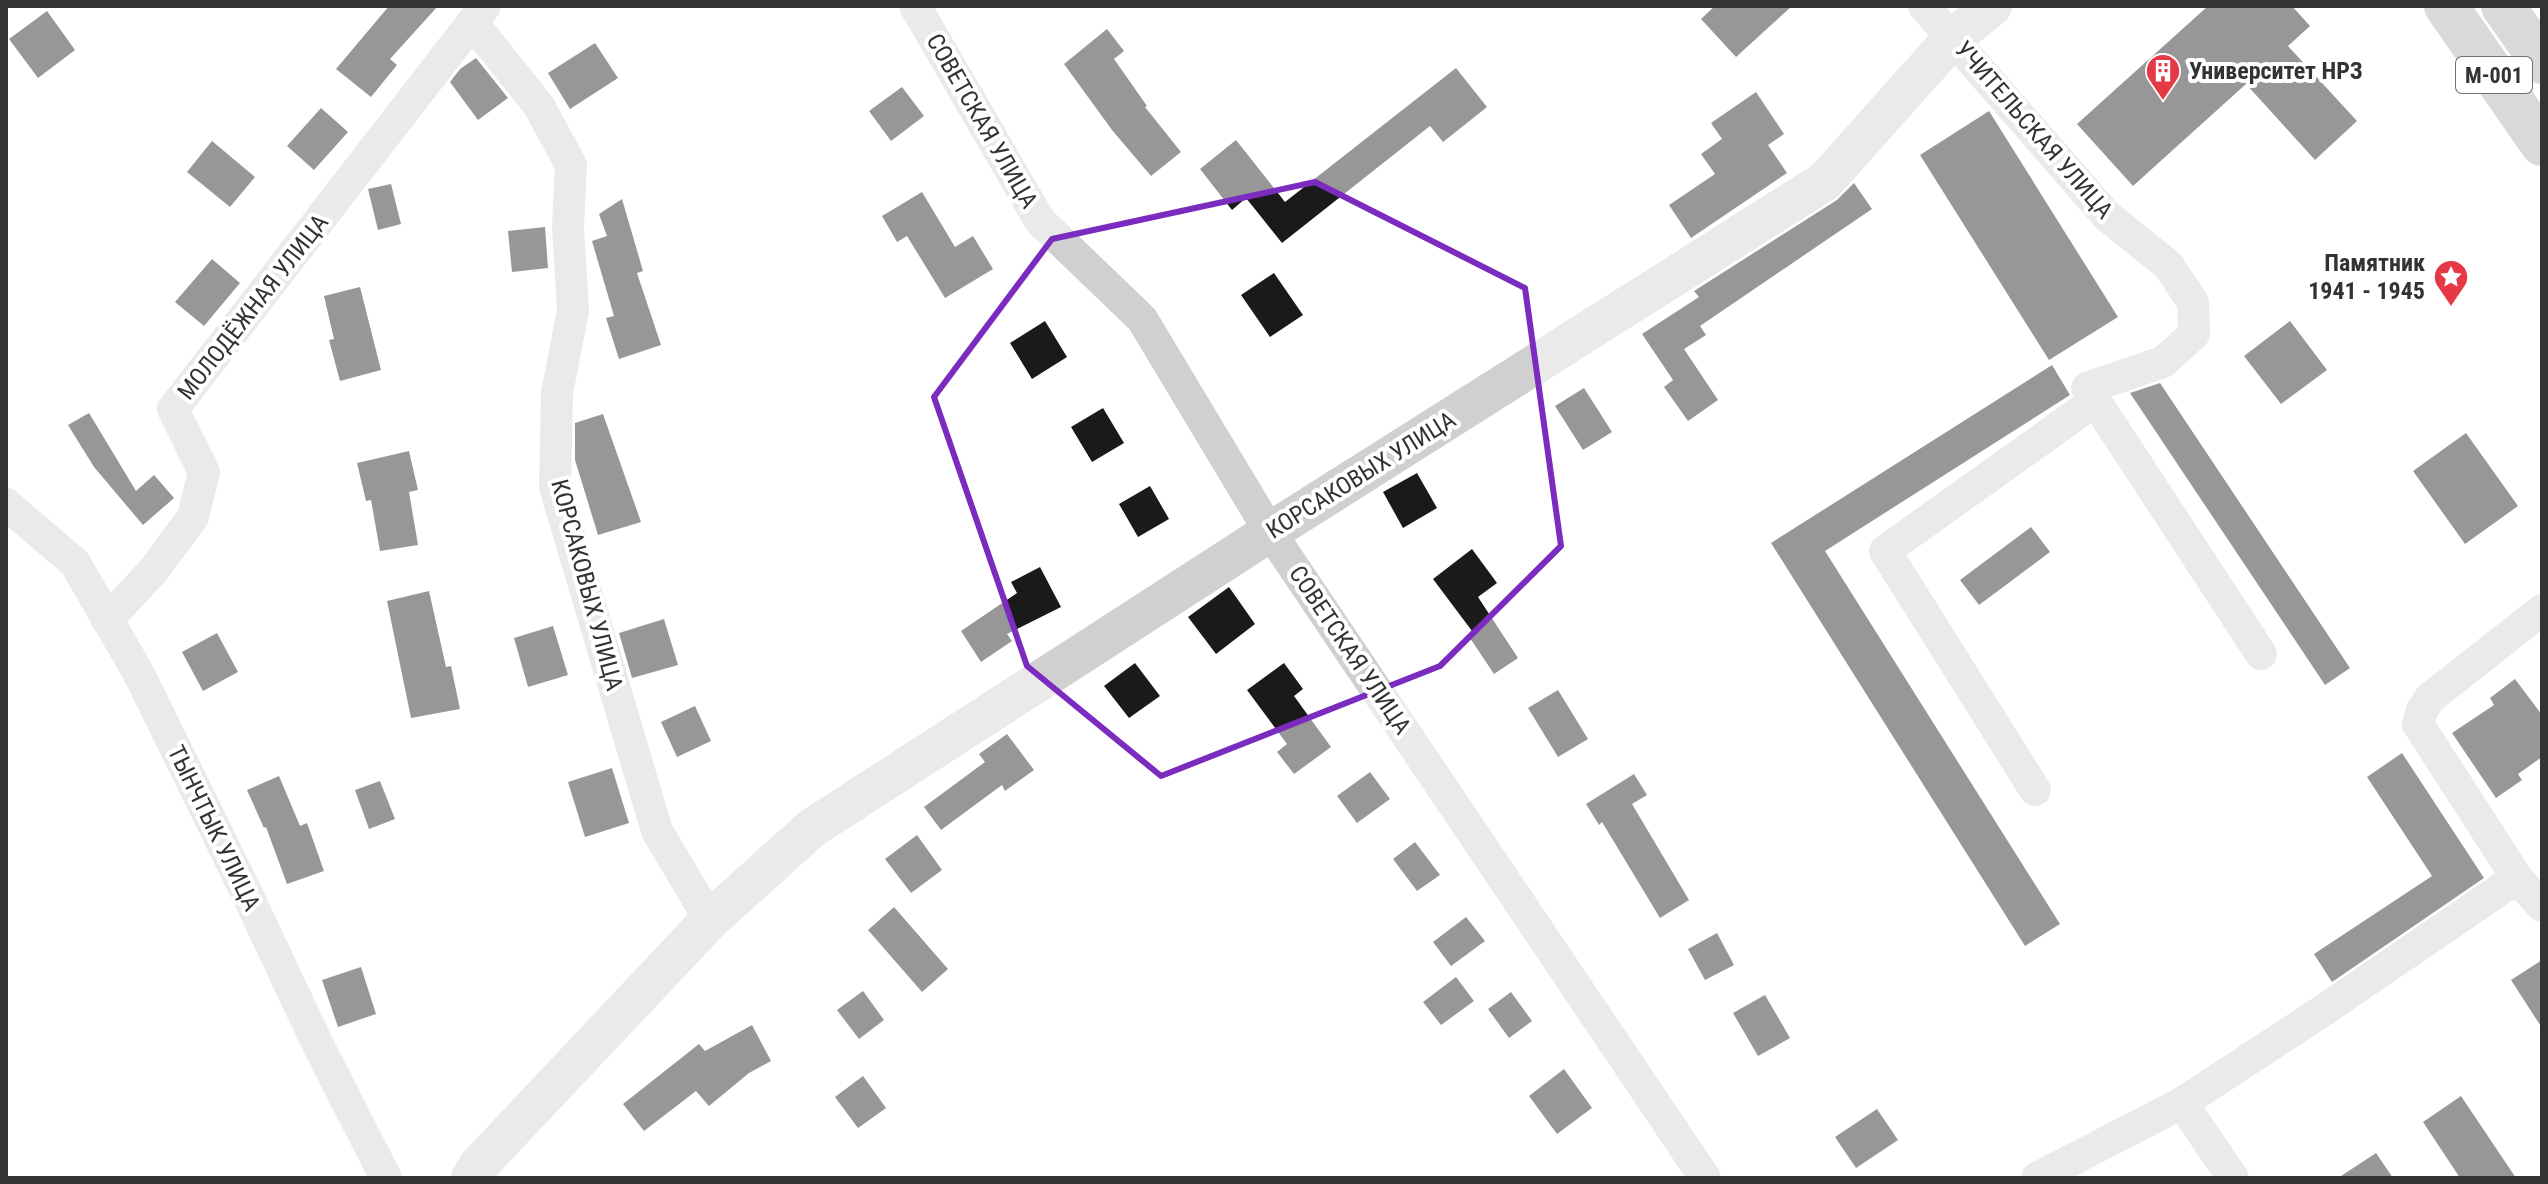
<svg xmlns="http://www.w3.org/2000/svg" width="2548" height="1184" viewBox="0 0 2548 1184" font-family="'Roboto Condensed',sans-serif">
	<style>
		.building { fill: #1a1a1a }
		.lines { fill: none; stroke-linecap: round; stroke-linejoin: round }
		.minor { stroke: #d0d0d0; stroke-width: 32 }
		.tertiary { stroke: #d0d0d0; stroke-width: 40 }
		.primary { stroke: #ababab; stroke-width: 44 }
		.marked { fill: none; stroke: #7b2cbf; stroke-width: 6; stroke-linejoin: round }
		.labels { text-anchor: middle; stroke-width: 8; stroke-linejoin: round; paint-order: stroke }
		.shield { fill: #fff; stroke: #707070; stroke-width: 2 }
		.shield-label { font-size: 22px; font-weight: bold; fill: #333 }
		.poi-label { font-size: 24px; font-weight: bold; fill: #333; stroke: #fff; text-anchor: start }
		.street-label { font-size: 24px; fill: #333; stroke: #fff }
	</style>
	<rect width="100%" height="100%" fill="#fff"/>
	<path class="building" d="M 389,6 L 438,6 L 390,59 L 397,65 L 371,97 L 336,69 Z
		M 1715,6 L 1792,6 L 1736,57 L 1701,19 Z
		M 2208,6 L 2292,6 L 2310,26 L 2288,46 L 2357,121 L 2315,160 L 2246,84 L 2133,186 L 2077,124 Z
		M 47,11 L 75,50 L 38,78 L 9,39 Z
		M 1107,29 L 1124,51 L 1114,59 L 1147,106 L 1145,107 L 1181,152 L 1151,176 L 1112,130 L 1064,64 Z
		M 595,43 L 618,78 L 570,109 L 548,73 Z
		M 476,58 L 508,98 L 478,120 L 450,82 L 460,69 Z
		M 1456,68 L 1487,107 L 1443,142 L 1430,126 L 1282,243 L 1246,198 L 1232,210 L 1200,169 L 1236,140 L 1285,202 Z
		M 902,87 L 924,116 L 891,141 L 869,111 Z
		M 1756,92 L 1784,134 L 1768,145 L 1787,173 L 1691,238 L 1669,205 L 1715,174 L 1701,154 L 1722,139 L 1711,123 Z
		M 321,108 L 348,132 L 314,170 L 287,146 Z
		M 1989,111 L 2118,317 L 2049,360 L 1920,155 Z
		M 212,141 L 255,177 L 230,207 L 187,172 Z
		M 1854,183 L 1872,209 L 1700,326 L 1706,335 L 1684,349 L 1718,400 L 1688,421 L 1664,387 L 1673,380 L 1642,334 L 1699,297 L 1694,291 L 1837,200 Z
		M 391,184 L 401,224 L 378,230 L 368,189 Z
		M 922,192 L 955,247 L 973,236 L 993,269 L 945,298 L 907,236 L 897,242 L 882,216 Z
		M 622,199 L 643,271 L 637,273 L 661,345 L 619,359 L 606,318 L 614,316 L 592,241 L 607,236 L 599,214 Z
		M 545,227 L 548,268 L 512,272 L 508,231 Z
		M 212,259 L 240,283 L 204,326 L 175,302 Z
		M 1274,273 L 1303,315 L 1270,337 L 1241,295 Z
		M 360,287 L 381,370 L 340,381 L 329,340 L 334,339 L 324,296 Z
		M 1045,321 L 1067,357 L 1032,379 L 1010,343 Z
		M 2290,321 L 2327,370 L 2281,404 L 2244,356 Z
		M 2052,365 L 2070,395 L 1825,551 L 2060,924 L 2025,946 L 1771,543 Z
		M 2160,383 L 2350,668 L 2325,685 L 2130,393 Z
		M 1584,388 L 1612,432 L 1583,450 L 1555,406 Z
		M 1103,408 L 1124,443 L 1092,462 L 1071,427 Z
		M 89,413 L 136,491 L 154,475 L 174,498 L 143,525 L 94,467 L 68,425 Z
		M 603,414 L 641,522 L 598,535 L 575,460 L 575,423 Z
		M 2466,433 L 2518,506 L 2465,544 L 2413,471 Z
		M 409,451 L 418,490 L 409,492 L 418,545 L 380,551 L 371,500 L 366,501 L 357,463 Z
		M 1417,473 L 1437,508 L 1403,528 L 1383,492 Z
		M 1150,486 L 1169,519 L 1138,537 L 1119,504 Z
		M 2031,527 L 2050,552 L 1979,605 L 1960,580 Z
		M 1472,549 L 1497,583 L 1478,597 L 1518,658 L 1494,674 L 1470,638 L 1475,635 L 1433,579 Z
		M 1040,567 L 1061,607 L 1007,634 L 1012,641 L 981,662 L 961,631 L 1017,593 L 1011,582 Z
		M 1229,587 L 1255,624 L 1216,654 L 1188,617 Z
		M 429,591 L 446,667 L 451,666 L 460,709 L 411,718 L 387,601 Z
		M 664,619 L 678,665 L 632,678 L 619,633 Z
		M 553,626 L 568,675 L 528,687 L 514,638 Z
		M 217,633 L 238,672 L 203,691 L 182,652 Z
		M 1135,663 L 1160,696 L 1129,718 L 1104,686 Z
		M 1284,663 L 1303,689 L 1294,696 L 1331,747 L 1294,774 L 1277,752 L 1287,744 L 1247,690 Z
		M 2515,679 L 2542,715 L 2542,757 L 2518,774 L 2522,780 L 2496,798 L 2452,733 L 2494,705 L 2490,698 Z
		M 1558,690 L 1588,739 L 1558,757 L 1528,708 Z
		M 695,706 L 711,741 L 677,757 L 661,722 Z
		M 1007,734 L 1034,770 L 1005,791 L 1002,785 L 941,830 L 924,807 L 985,762 L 979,754 Z
		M 2402,753 L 2484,878 L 2332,982 L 2314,954 L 2432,876 L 2367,777 Z
		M 612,768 L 629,823 L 585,837 L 568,782 Z
		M 1370,772 L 1390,799 L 1357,823 L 1337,796 Z
		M 1634,774 L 1647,795 L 1632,804 L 1689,900 L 1660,918 L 1602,822 L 1599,825 L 1586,804 Z
		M 279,776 L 300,826 L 307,823 L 324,871 L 287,884 L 266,827 L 264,828 L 247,790 Z
		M 380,781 L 395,819 L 369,829 L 355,790 Z
		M 917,835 L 942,870 L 911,893 L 885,859 Z
		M 1415,842 L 1440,875 L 1417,891 L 1393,859 Z
		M 894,907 L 948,969 L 922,992 L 868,930 Z
		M 1466,917 L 1485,941 L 1451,966 L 1433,942 Z
		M 1717,933 L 1734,965 L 1705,980 L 1688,949 Z
		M 2542,960 L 2542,1028 L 2511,980 Z
		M 361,967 L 376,1014 L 338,1027 L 322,980 Z
		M 1456,977 L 1474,1001 L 1441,1025 L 1423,1002 Z
		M 863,991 L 884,1020 L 859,1039 L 837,1010 Z
		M 1511,992 L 1532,1021 L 1509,1038 L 1488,1009 Z
		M 1765,995 L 1790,1038 L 1758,1056 L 1733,1013 Z
		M 752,1025 L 771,1061 L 749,1073 L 709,1106 L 696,1091 L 644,1131 L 623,1104 L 699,1044 L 705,1051 Z
		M 1564,1069 L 1592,1108 L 1557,1134 L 1529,1096 Z
		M 863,1076 L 886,1108 L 858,1128 L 835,1097 Z
		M 2461,1096 L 2516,1178 L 2460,1178 L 2423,1122 Z
		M 1877,1109 L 1898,1140 L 1856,1168 L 1835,1137 Z
		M 2376,1153 L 2393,1178 L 2338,1178 Z"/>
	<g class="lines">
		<path class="minor" d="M 915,6 L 1040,221 L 1142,319 L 1270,532 L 1705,1178
			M 1924,6 L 2107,216 L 2168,265 L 2193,302 L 2194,334 L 2163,362 L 2087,388 L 2261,654
			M 472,22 L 539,106 L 571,165 L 568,226 L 573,311 L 557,393 L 555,487 L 657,831 L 710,920
			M 6,504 L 75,563 L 139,674 L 248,896 L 318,1045 L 386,1178
			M 2542,610 L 2430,698 L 2422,710 L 2418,724 L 2517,878 L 2542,906
			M 107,620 L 153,571 L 193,517 L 204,472 L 173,409 L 485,6
			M 2035,790 L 1885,551 L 2095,401
			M 2182,1103 L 2233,1178
			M 2037,1178 L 2182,1103 L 2324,1010 L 2517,878"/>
		<path class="tertiary" d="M 471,1178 L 478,1166 L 710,920 L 812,828 L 1270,532 L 1825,181 L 1953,38 L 1992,6"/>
		<path class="primary" d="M 2446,6 L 2542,144
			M 2503,6 L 2542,62"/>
	</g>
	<path d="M0 0H2548V1184H0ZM 1315,182 L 1525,288 L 1561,546 L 1440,666 L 1161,776 L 1027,666 L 934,397 L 1052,239 Z" fill="#fff" fill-opacity=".55" fill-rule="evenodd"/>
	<path class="marked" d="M 1315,182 L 1525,288 L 1561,546 L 1440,666 L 1161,776 L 1027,666 L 934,397 L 1052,239 Z"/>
	<defs>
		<symbol id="building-pin" viewBox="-11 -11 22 30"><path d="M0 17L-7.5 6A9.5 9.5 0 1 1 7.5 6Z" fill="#e63946" stroke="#fff"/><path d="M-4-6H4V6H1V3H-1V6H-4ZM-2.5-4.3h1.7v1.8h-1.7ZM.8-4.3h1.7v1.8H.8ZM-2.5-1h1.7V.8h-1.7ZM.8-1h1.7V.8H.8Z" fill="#fff"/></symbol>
		<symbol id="sight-pin" viewBox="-11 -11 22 30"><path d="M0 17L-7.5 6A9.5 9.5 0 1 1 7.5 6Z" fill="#e63946" stroke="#fff"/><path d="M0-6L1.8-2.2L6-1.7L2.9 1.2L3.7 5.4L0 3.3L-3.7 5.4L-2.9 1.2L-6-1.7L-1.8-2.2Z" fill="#fff"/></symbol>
	</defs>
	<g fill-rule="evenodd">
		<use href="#building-pin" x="2143" y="51" width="40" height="54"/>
		<use href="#sight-pin" x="2431" y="257" width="40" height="54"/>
	</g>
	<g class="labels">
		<rect class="shield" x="2456" y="57" width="76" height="36" rx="6"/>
		<g class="shield-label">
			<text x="2494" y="83">M-001</text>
		</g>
		<g class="poi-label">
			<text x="2189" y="79">Университет НРЗ</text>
			<text x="2425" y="271" text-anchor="end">Памятник<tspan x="2425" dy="28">1941 - 1945</tspan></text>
		</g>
		<g class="street-label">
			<text transform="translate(982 121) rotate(60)" y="8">СОВЕТСКАЯ УЛИЦА</text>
			<text transform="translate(2034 130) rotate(49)" y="8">УЧИТЕЛЬСКАЯ УЛИЦА</text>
			<text transform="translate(253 307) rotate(-52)" y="8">МОЛОДЁЖНАЯ УЛИЦА</text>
			<text transform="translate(1361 475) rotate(-32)" y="8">КОРСАКОВЫХ УЛИЦА</text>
			<text transform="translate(587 585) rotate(75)" y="8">КОРСАКОВЫХ УЛИЦА</text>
			<text transform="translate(1350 650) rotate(56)" y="8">СОВЕТСКАЯ УЛИЦА</text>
			<text transform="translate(214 828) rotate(64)" y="8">ТЫНЧТЫК УЛИЦА</text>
		</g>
	</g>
	<rect width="2548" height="1184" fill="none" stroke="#333333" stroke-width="16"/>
</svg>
